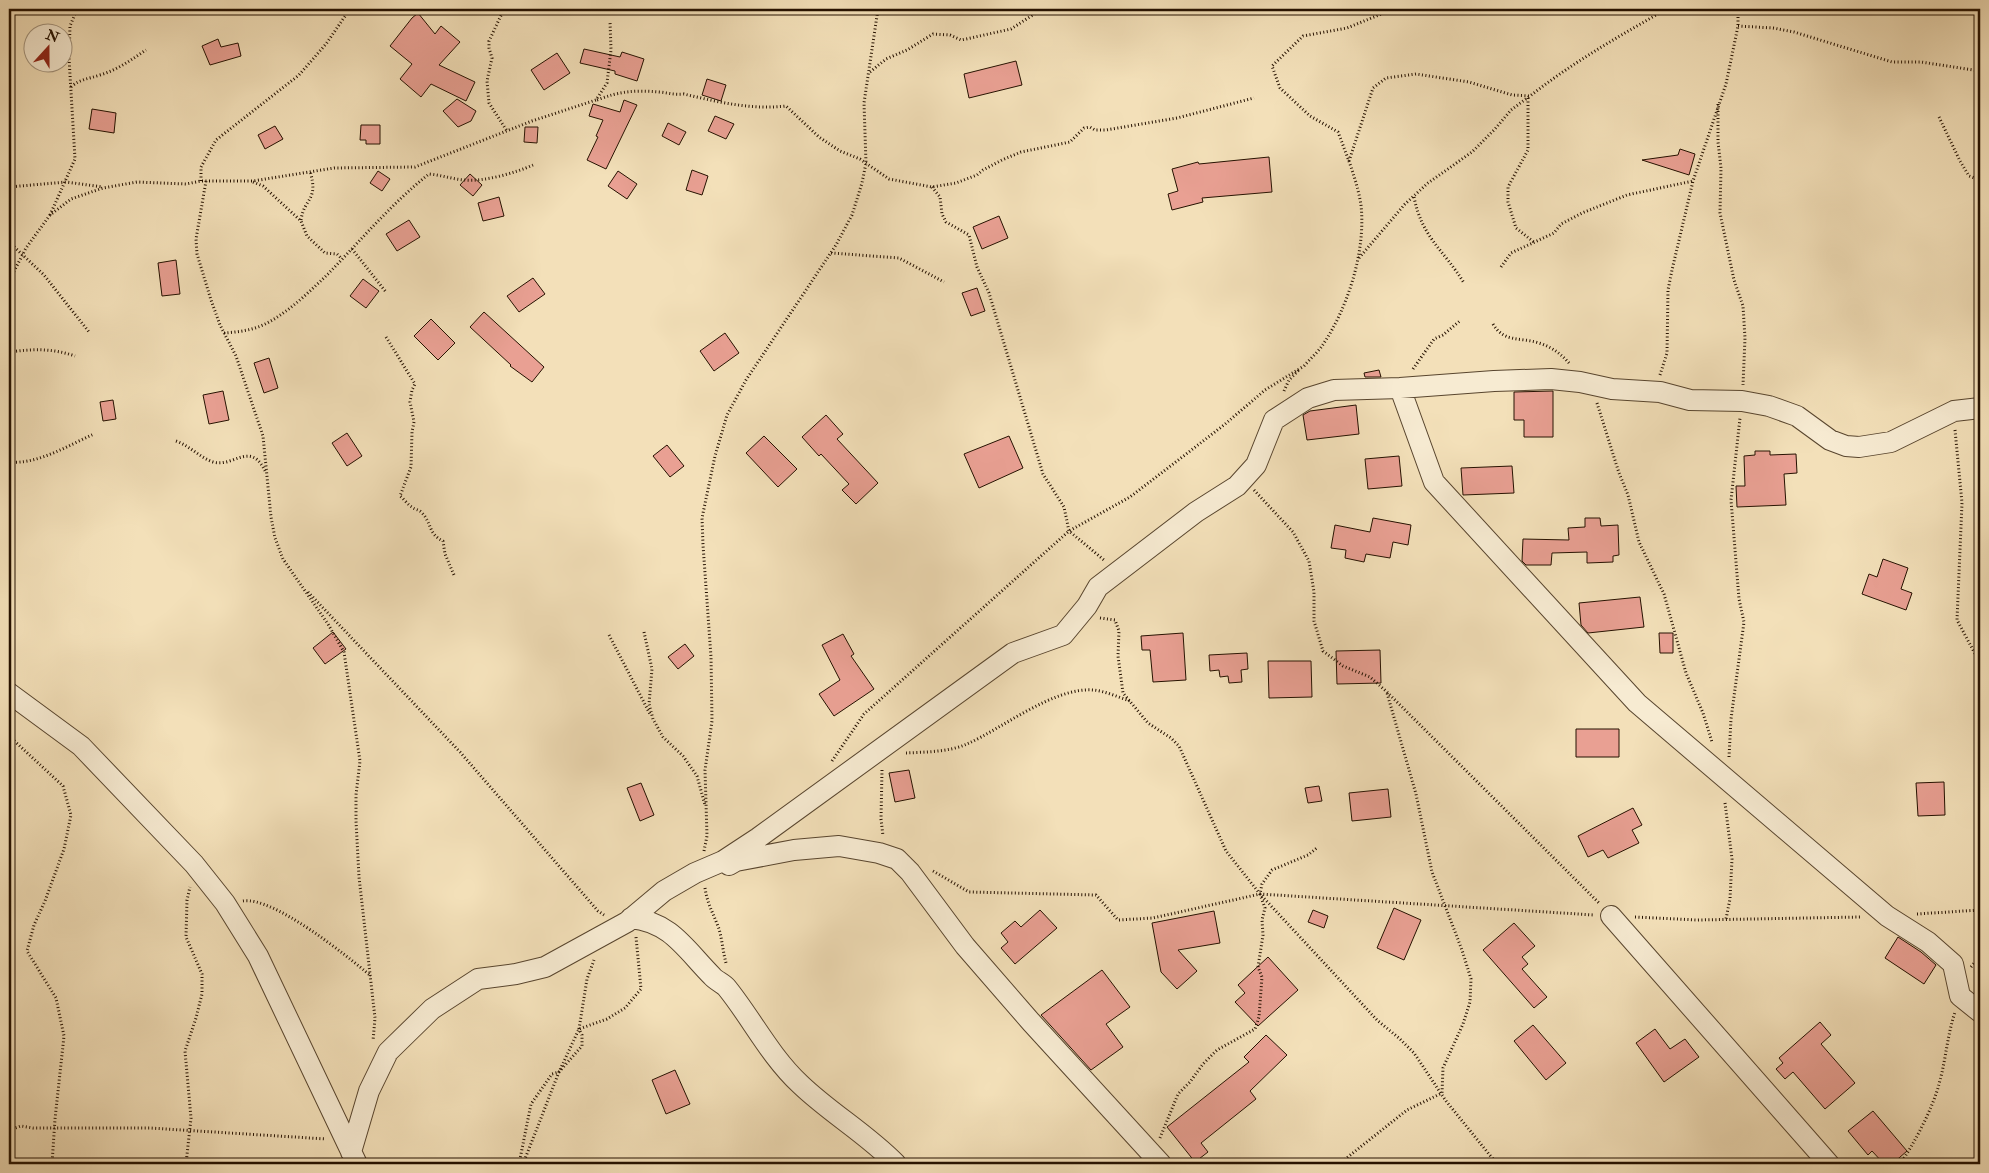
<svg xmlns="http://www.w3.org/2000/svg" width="1989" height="1173" viewBox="0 0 1989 1173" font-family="'IM FELL Double Pica',serif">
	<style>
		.building { fill: #e9a093; stroke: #251100 }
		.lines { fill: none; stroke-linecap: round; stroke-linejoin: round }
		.minor-casing { stroke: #58452e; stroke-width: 22 }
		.path { stroke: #251100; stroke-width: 3; stroke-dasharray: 1 2.5; stroke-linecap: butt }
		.minor { stroke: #f7ebd2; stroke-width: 20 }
	</style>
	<rect width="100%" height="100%" fill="#f3e0b9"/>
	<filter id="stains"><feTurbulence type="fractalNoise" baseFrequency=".004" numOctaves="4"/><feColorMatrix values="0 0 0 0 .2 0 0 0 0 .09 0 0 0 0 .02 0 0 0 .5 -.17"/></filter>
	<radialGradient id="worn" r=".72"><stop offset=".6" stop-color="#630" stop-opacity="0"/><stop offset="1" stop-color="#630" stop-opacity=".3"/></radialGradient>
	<path class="building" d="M 418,13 L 435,34 L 441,26 L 460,42 L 439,65 L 475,82 L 466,101 L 431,84 L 421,97 L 400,79 L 412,64 L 390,46 L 412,18 Z
		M 218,39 L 221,47 L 238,43 L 241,56 L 210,65 L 202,46 Z
		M 584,49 L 620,57 L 622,52 L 644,59 L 637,81 L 615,74 L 615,71 L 580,63 Z
		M 557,53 L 570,73 L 544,90 L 531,70 Z
		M 1016,61 L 1022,85 L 969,98 L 964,74 Z
		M 707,79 L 726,85 L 721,101 L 702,95 Z
		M 457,99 L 476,111 L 471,121 L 458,127 L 443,111 Z
		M 624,100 L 637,105 L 606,169 L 587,160 L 598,137 L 596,136 L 603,120 L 589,116 L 593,104 L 620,112 Z
		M 92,109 L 116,113 L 114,133 L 89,129 Z
		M 715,116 L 734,124 L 726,139 L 708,131 Z
		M 668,123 L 686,132 L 679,145 L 662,136 Z
		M 361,125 L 380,125 L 380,144 L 366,144 L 366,140 L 360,140 Z
		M 275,126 L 283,139 L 265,149 L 258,135 Z
		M 525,127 L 538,127 L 537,143 L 524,142 Z
		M 1680,149 L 1695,154 L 1689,175 L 1642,160 L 1678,155 Z
		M 1269,157 L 1272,192 L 1202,198 L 1203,202 L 1172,210 L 1168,194 L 1178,191 L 1172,169 L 1198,162 L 1199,164 Z
		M 692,170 L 708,176 L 702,195 L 686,190 Z
		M 378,171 L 390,179 L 382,191 L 370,183 Z
		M 618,171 L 637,184 L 627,199 L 608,186 Z
		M 470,174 L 482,185 L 473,196 L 460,185 Z
		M 499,197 L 504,216 L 483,221 L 478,203 Z
		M 999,216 L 1008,238 L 982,249 L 973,227 Z
		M 409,220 L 420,237 L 397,251 L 386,234 Z
		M 176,260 L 180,294 L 162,296 L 158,263 Z
		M 533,278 L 545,294 L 519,312 L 507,296 Z
		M 363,279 L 379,291 L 366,308 L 350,296 Z
		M 977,288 L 985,311 L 971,316 L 962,293 Z
		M 484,312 L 544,367 L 532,382 L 510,366 L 511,365 L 470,327 Z
		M 431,319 L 455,343 L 438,360 L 414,336 Z
		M 725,333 L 739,353 L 714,371 L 700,351 Z
		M 269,358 L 278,388 L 264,393 L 254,363 Z
		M 1379,370 L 1381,377 L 1365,377 L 1364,373 Z
		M 223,391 L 229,420 L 209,424 L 203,395 Z
		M 1553,391 L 1553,437 L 1524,437 L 1524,420 L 1514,420 L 1514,392 Z
		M 113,400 L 116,419 L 103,421 L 100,402 Z
		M 1356,405 L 1359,434 L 1307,440 L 1303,415 L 1310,411 Z
		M 826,415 L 843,434 L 837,439 L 878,483 L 856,504 L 842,490 L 849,484 L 821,454 L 819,456 L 802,437 Z
		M 347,433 L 362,456 L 347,466 L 332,443 Z
		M 764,436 L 797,469 L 778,487 L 746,453 Z
		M 1009,436 L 1023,468 L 979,488 L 964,454 Z
		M 667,445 L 684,466 L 670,477 L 653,456 Z
		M 1755,451 L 1770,451 L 1770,455 L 1796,454 L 1797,473 L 1784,474 L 1786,505 L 1737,507 L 1736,486 L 1745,486 L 1744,456 L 1755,455 Z
		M 1399,456 L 1402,486 L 1368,489 L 1365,459 Z
		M 1512,466 L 1514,493 L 1463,495 L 1461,468 Z
		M 1373,518 L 1411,525 L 1408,545 L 1393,542 L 1390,558 L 1366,554 L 1364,562 L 1345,558 L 1346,550 L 1331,548 L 1335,525 L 1370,532 Z
		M 1585,518 L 1600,518 L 1601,526 L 1618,525 L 1619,555 L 1613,556 L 1613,562 L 1587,563 L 1587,552 L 1552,553 L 1551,565 L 1526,565 L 1522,561 L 1523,539 L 1569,540 L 1568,528 L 1585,527 Z
		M 1883,559 L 1908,568 L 1901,589 L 1912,593 L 1906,610 L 1862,594 L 1869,574 L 1877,577 Z
		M 1640,597 L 1644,627 L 1588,633 L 1581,625 L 1579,603 Z
		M 333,632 L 346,649 L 325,664 L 313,648 Z
		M 1183,633 L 1186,680 L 1153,682 L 1150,650 L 1142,650 L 1141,636 Z
		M 1659,633 L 1673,633 L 1673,653 L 1660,653 Z
		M 843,634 L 854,654 L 851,656 L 874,689 L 834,716 L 819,694 L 840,680 L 822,645 Z
		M 685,644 L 694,656 L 678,669 L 668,657 Z
		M 1380,650 L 1381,683 L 1337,684 L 1336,651 Z
		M 1247,653 L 1248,669 L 1241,670 L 1242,682 L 1229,683 L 1228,676 L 1220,677 L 1219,670 L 1210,671 L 1209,655 Z
		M 1268,661 L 1311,661 L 1312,697 L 1269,698 Z
		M 1576,729 L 1619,729 L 1619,757 L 1576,757 Z
		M 909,770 L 915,798 L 895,802 L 889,773 Z
		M 1944,782 L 1945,815 L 1918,816 L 1916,783 Z
		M 641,783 L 654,815 L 640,821 L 627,788 Z
		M 1319,786 L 1322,801 L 1308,803 L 1305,788 Z
		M 1388,789 L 1391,817 L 1352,821 L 1349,793 Z
		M 1633,808 L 1642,825 L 1632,830 L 1639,843 L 1608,858 L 1603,850 L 1588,857 L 1578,836 Z
		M 1394,908 L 1421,920 L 1404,960 L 1377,948 Z
		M 1040,910 L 1057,928 L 1015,964 L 1001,948 L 1008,942 L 1001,933 L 1015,921 L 1021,927 Z
		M 1313,910 L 1328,916 L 1324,928 L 1308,922 Z
		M 1214,911 L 1220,943 L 1178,950 L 1197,971 L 1177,989 L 1161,972 L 1152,923 Z
		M 1514,923 L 1535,946 L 1522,957 L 1528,964 L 1522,969 L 1547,997 L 1534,1008 L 1483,950 Z
		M 1898,937 L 1921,952 L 1936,965 L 1924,984 L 1885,958 Z
		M 1268,957 L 1298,990 L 1258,1026 L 1235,1002 L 1245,993 L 1238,985 Z
		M 1102,970 L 1130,1007 L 1106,1024 L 1123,1047 L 1091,1070 L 1041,1015 Z
		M 1820,1022 L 1831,1035 L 1821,1044 L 1855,1083 L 1825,1109 L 1793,1072 L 1785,1079 L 1776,1069 L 1783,1063 L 1779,1058 Z
		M 1533,1025 L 1566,1063 L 1546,1080 L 1514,1041 Z
		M 1655,1029 L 1670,1049 L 1685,1039 L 1699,1057 L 1664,1082 L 1636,1043 Z
		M 1266,1035 L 1287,1055 L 1250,1091 L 1256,1099 L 1201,1143 L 1208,1152 L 1195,1162 L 1167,1127 L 1249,1062 L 1244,1057 Z
		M 675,1070 L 690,1104 L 666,1114 L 652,1080 Z
		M 1873,1111 L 1907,1151 L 1892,1164 L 1884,1164 L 1872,1151 L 1868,1155 L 1848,1131 Z"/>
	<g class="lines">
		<defs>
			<path id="minor" d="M 1400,388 L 1434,482 L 1637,703 L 1887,916 L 1928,942 L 1953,964 L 1960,996 L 1980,1012
				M 9,693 L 81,746 L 194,864 L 225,903 L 258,956 L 357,1164
				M 729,865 L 736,861 L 794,850 L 839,846 L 879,853 L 897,859 L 910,872 L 965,946 L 1031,1022 L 1161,1164
				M 1611,916 L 1829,1164
				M 631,918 C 671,922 686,950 712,976 C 716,981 723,983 727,988 C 752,1019 770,1056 800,1084 C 830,1113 867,1134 896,1164
				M 351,1152 L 369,1091 L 388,1052 L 432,1009 L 478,979 L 516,974 L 545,967 L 627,922 L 664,891 L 695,873 L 723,861 L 758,838 L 1013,653 L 1063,635 L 1087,606 L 1098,587 L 1196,512 L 1237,486 L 1256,465 L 1274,420 L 1308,398 L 1334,390 L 1400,388 L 1494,381 L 1551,379 L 1580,382 L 1612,389 L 1660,392 L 1690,400 L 1742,401 L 1769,406 L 1797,416 L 1830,440 L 1846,446 L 1859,447 L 1891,442 L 1954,411 L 1980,408"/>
		</defs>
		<use href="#minor" class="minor-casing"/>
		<path class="path" d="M 504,9 L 489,41 L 489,48 L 492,58 L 487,81 L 489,103 L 507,131
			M 1738,26 L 1773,28 L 1794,32 L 1892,62 L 1921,62 L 1980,71
			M 870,72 L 886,59 L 907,50 L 933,34 L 950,35 L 961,40 L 966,39 L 1011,29 L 1042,9
			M 71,87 C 80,79 88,79 100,75 C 117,70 131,60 146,50
			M 1528,98 L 1528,150 L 1508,187 L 1508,202 L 1516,228 L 1535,243
			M 597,100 C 620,91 635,90 660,92 C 668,93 675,95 684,94 C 717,102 752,110 786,106 L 819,137 L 840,151 L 860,159 L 889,179 L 932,187 L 956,183 L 977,175 L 983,170 L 1002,160 L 1021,152 L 1070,142 L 1084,128 L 1090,127 L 1095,130 L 1106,130 L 1177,118 L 1254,98
			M 1718,104 L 1718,142 L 1721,168 L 1720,213 L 1734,280 L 1743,306 L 1745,338 L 1743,385
			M 1939,117 L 1960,161 L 1969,176 L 1980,180
			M 1349,161 L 1373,88 L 1386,78 L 1416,74 L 1469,82 L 1512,95 L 1530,96 C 1572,63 1619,36 1665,10 L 1670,9
			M 201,181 L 201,167 L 216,140 L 299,75 L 326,44 L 350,9
			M 206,181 L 196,239 L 197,254 L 211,300 L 220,325 L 236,356 L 263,436 L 271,517 L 275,538 L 283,559 L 328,624 L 344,652 L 360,761 L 356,795 L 356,821 L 359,877 L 375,1018 L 373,1041
			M 253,182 L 263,186 L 301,221 L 307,236 L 325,253 L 337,254 L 342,259
			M 9,187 L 66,182 L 103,187
			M 932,187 L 940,197 L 942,214 L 946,222 L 969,235 L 977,267 L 989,293 L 1043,474 L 1064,507 L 1069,531 L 1104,560
			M 1414,197 C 1422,238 1444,250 1464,283
			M 50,215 L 75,159 L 69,58 L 70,26 L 77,9
			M 301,220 C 304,198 319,201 310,171
			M 9,242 L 44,275 L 89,332
			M 352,249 L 386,292
			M 831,253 L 899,258 L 944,282
			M 1359,258 L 1405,204 L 1428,183 L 1472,152 L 1495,129 L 1511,110 L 1530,96
			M 1501,267 L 1511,253 L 1554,233 L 1561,224 L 1582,213 L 1627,195 L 1693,181
			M 9,281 L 26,248 L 50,215 L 71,199 L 103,188 L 137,182 L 186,184 L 201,181 L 253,181 L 334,168 L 415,167 L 532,121 L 596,100 L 607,83 L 611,50 L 610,21
			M 1493,324 C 1504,343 1521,337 1539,343 C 1552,347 1561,354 1569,363
			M 224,333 C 239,332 255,330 269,322 C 291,310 310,291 328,274 C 361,240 392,203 429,174 C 441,175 452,179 464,180 C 484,182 515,173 533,165
			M 386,337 L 415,384 L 412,390 L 410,402 L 414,422 L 412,432 L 411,467 L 400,496 C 404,499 408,505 412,507 C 415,510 419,509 422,513 C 432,523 428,534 443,541 L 445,554 L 454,575
			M 9,352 C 32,349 52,348 75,356
			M 1304,366 C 1310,359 1317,353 1322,346 C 1348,308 1366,251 1361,205 C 1357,180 1347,156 1338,132 L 1310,116 L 1280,88 L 1272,66 L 1303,36 L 1347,28 L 1391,10
			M 1413,369 L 1434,339 L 1443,335 L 1461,320
			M 1660,375 L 1667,353 L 1668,290 L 1672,270 L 1693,181 L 1726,84 L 1738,26 L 1738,9
			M 1284,391 L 1289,380 L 1299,370
			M 1597,403 L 1619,473 L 1628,495 L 1639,542 L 1664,594 L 1686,673 L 1703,713 L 1712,742
			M 1955,430 L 1962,503 L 1957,620 L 1980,663
			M 176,441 C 190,446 199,457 213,462 C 234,468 251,439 266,473
			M 9,462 C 37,465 69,445 94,434
			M 1254,490 L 1293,532 L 1309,561 L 1314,592 L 1314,621 L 1323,651 L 1343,666 L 1370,677 L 1387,692 L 1600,904
			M 308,592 L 460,752 L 598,911 L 604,915
			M 1100,618 L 1115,620 L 1119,631 L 1118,656 L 1123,693 L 1148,723 L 1171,738 L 1179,746 L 1226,851 L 1260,894 L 1313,951 L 1377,1020 L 1400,1039 L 1414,1053 L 1446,1101 L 1497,1164
			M 644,632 L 652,669 L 649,704 L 653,719 L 663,737 L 683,756 L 697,776 L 705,805
			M 609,635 L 650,714
			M 9,736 L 63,786 L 71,815 L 64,849 L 45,901 L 34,925 L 27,951 L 56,998 L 64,1036 L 55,1119 L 52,1164
			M 906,753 C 925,752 949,752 967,744 C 1003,728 1054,687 1093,690 C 1105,691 1118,697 1130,701
			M 1729,757 L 1731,719 L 1744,622 L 1739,599 L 1731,500 L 1740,418
			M 832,761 L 864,714 L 1069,531 L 1130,497 L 1224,425 L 1265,390 L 1304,366
			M 882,770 L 881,819 L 883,836
			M 1725,803 L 1732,859 L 1730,899 L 1726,919
			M 704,851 L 707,836 L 705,770 L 712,721 L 711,657 L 703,545 L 702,518 L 715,456 L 727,415 L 746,380 L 836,245 L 852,215 L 862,183 L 866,163 L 864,103 L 878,9
			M 933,871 L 969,892 L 1096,895 L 1118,920 L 1153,918 L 1260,894 L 1594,915
			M 705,888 C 707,903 714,915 719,929 C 722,939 723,952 726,963
			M 243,901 C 273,896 347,956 371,976
			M 1917,914 L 1980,910
			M 1635,917 L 1697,920 L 1861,917
			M 1971,967 L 1980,956
			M 9,1130 L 21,1126 L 33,1128 L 150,1128 L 326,1139
			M 1160,1138 L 1178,1094 L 1190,1082 L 1203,1064 L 1217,1050 L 1255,1029 L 1259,1017 L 1262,977 L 1258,967 L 1263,935 L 1262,920 L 1265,908 L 1260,894 L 1262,884 L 1272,870 L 1308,855 L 1318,847
			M 186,1164 L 191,1118 L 185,1051 L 196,1018 L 202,994 L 202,974 L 186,937 L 187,900 L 190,887
			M 519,1164 L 531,1104 L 552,1074 L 559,1072 L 582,1046 L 582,1035 L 579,1029 L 587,979 L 594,960
			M 523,1164 L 559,1072 L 579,1029 L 607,1019 L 625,1008 L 641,989 L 636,937
			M 1339,1164 L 1407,1110 L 1442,1093 L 1443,1068 L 1463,1024 L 1470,1002 L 1471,979 L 1462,950 L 1432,872 L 1416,794 L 1387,693
			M 1900,1164 C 1914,1144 1933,1108 1939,1084 C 1946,1060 1947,1036 1955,1012"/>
		<use href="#minor" class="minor"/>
	</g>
	<rect width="1989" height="1173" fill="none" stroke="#f3e0b9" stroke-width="30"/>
	<rect x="10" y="10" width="1969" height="1153" fill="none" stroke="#251100" stroke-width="2.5"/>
	<rect x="15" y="15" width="1959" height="1143" fill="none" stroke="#251100"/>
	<g transform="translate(48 48) rotate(21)"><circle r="24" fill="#f7ebd2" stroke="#a3947e"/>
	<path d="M0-4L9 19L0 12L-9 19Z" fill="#8f2418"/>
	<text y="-8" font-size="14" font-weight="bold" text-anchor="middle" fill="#251100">N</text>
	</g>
	<rect width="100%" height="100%" filter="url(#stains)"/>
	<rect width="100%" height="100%" fill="url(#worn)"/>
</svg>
